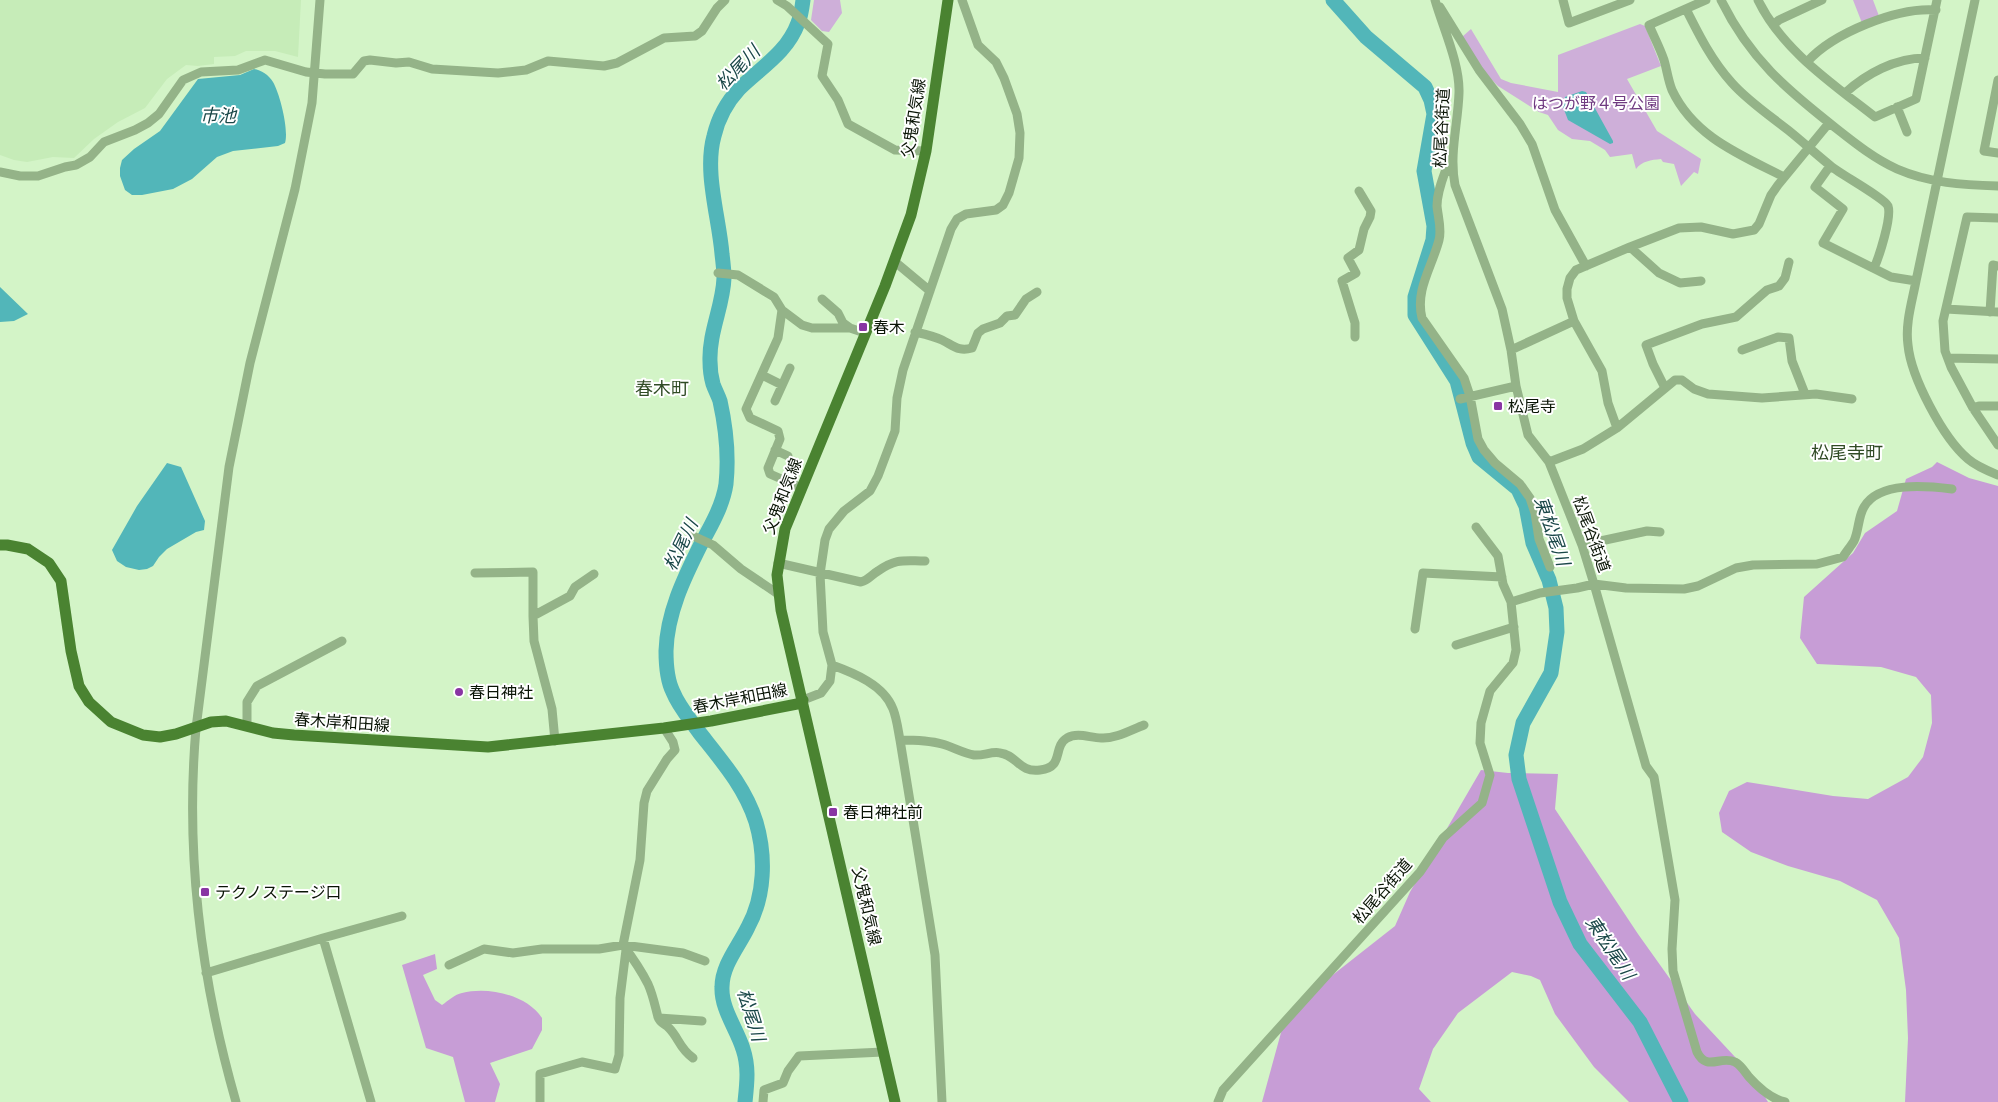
<svg xmlns="http://www.w3.org/2000/svg" width="1998" height="1102" viewBox="0 0 1998 1102" font-family="Raleway,'Noto Sans JP',sans-serif">
	<style>
		.built { fill: #c6ecb8 }
		.green { fill: #ceafd9 }
		.forest { fill: #c79dd6 }
		.water { fill: #52b6b9 }
		.lines { fill: none; stroke-linecap: round; stroke-linejoin: round }
		.river { stroke: #52b6b9; stroke-width: 15 }
		.minor { stroke: #94b388; stroke-width: 9 }
		.major { stroke: #4a8331; stroke-width: 11 }
		.poi-dot { fill: #8935a3; stroke: #fff; stroke-width: 2 }
		.labels { text-anchor: middle; stroke-width: 4; stroke-linejoin: round; paint-order: stroke }
		.park-label { font-size: 16px; fill: #703b81; stroke: #fff }
		.street-label { font-size: 16px; fill: #091405; stroke: #fff }
		.poi-label { font-size: 16px; fill: #091405; stroke: #fff; text-anchor: start }
		.water-label { font-size: 18px; font-style: italic; fill: #1a4748; stroke: #fff }
		.neighbourhood-label { font-size: 18px; fill: #304b25; stroke: #fff }
	</style>
	<rect width="100%" height="100%" fill="#d3f4c7"/>
	<path class="built" d="M 0,0 L 301,0 L 298,57 L 275,51 L 246,51 L 235,56 L 214,57 L 214,64 L 198,66 L 186,65 L 167,79 L 145,108 L 118,122 L 94,139 L 74,158 L 53,157 L 27,162 L 14,160 L 0,155 Z"/>
	<path class="green" d="M 814,0 L 840,0 L 842,13 L 829,32 L 822,31 L 811,20 Z
		M 1853,0 L 1873,0 L 1879,16 L 1862,23 Z
		M 1640,24 L 1645,26 L 1661,66 L 1627,79 L 1657,131 L 1701,159 L 1698,174 L 1694,172 L 1681,186 L 1674,164 L 1663,162 L 1661,159 C 1651,160 1642,161 1636,169 L 1632,154 L 1610,157 L 1605,150 L 1590,141 L 1572,139 L 1558,130 L 1548,115 L 1539,112 L 1498,86 L 1487,75 L 1462,37 L 1471,29 L 1501,79 L 1511,83 L 1558,92 L 1558,55 Z"/>
	<path class="forest" d="M 1937,462 L 1969,478 L 1998,486 L 1998,1102 L 1905,1102 L 1908,1038 L 1906,990 L 1899,938 L 1877,900 L 1840,881 L 1788,866 L 1751,852 L 1722,832 L 1719,813 L 1729,791 L 1747,782 L 1833,796 L 1868,799 L 1908,777 L 1923,757 L 1932,723 L 1931,695 L 1916,677 L 1881,667 L 1817,664 L 1800,638 L 1804,597 L 1853,553 L 1865,533 L 1897,511 L 1906,479 L 1932,467 Z
		M 1481,770 L 1508,773 L 1558,774 L 1555,809 L 1638,934 L 1695,1014 L 1750,1073 L 1768,1102 L 1629,1102 L 1594,1067 L 1555,1014 L 1540,980 L 1531,976 L 1512,972 L 1458,1013 L 1433,1049 L 1419,1089 L 1431,1102 L 1262,1102 L 1282,1029 L 1325,981 L 1395,926 L 1410,892 Z
		M 435,954 L 437,969 L 423,975 L 435,1000 L 442,1005 C 448,1001 455,994 462,993 C 488,986 527,995 542,1018 L 542,1030 L 532,1049 L 490,1063 L 500,1084 L 495,1102 L 465,1102 L 453,1057 L 426,1048 L 402,965 Z"/>
	<path class="water" d="M 254,69 C 261,70 269,75 273,82 C 280,94 289,130 285,143 L 278,146 L 233,151 L 217,157 L 192,179 L 173,189 L 142,195 L 132,195 L 125,190 L 120,176 L 120,168 L 122,160 L 134,149 L 160,131 L 198,79 L 240,75 Z
		M 1582,91 L 1586,92 L 1613,141 L 1613,143 L 1610,144 L 1568,120 L 1563,107 L 1565,97 Z
		M 0,287 L 28,314 L 14,321 L 0,322 Z
		M 167,463 L 181,467 L 205,521 L 204,530 L 196,532 L 167,549 L 159,557 L 153,566 L 147,569 L 139,570 L 126,567 L 117,561 L 112,550 L 137,506 Z"/>
	<g class="lines">
		<path class="river" d="M 1333,0 L 1366,37 L 1425,87 L 1431,100 L 1434,114 L 1424,171 L 1434,226 L 1433,240 L 1415,297 L 1415,315 L 1457,381 L 1473,443 L 1479,457 L 1518,489 L 1526,506 L 1533,543 L 1549,580 L 1556,608 L 1557,632 L 1551,673 L 1523,723 L 1516,755 L 1519,779 L 1560,902 L 1580,944 L 1640,1022 L 1681,1102
			M 745,1102 C 747,1083 749,1067 743,1049 C 737,1029 721,1009 722,987 C 722,965 739,946 748,927 C 765,896 766,856 756,822 C 745,787 721,760 699,732 C 690,719 679,707 673,692 C 667,680 666,665 666,651 C 667,613 684,578 701,544 C 711,526 723,505 726,484 C 729,455 726,428 720,401 C 718,395 715,390 713,384 C 711,377 710,368 710,361 C 709,332 723,306 724,278 C 724,270 723,262 722,254 C 719,217 704,172 714,136 C 718,119 727,102 739,89 C 760,68 787,53 798,23 C 801,16 802,8 803,0"/>
		<path class="minor" d="M 777,0 L 787,6 L 828,44 L 822,76 L 838,100 L 848,124 L 895,150 L 926,151
			M 1563,0 L 1569,23 L 1630,0
			M 1706,0 L 1649,25 C 1654,37 1660,48 1664,60 C 1667,70 1668,80 1672,90 C 1694,137 1741,155 1784,177
			M 1721,0 C 1750,59 1786,89 1837,129 C 1856,144 1875,159 1897,169 C 1929,183 1963,185 1998,186
			M 1758,0 C 1782,50 1833,84 1875,117 L 1916,99 L 1937,0
			M 1975,0 L 1916,281 C 1912,302 1905,324 1908,345 C 1911,377 1943,438 1968,459 C 1976,466 1988,471 1998,475
			M 1440,7 L 1479,70 L 1520,124 L 1532,144 L 1555,210 L 1586,266
			M 1686,9 C 1699,35 1712,61 1732,83 C 1748,101 1769,115 1788,130 C 1803,142 1817,155 1832,167 C 1842,175 1884,198 1888,206 C 1892,217 1879,257 1874,268
			M 1773,25 L 1779,20 L 1822,0
			M 1807,62 C 1833,33 1897,7 1936,10
			M 1998,80 L 1984,151 L 1998,153
			M 1845,93 C 1866,74 1895,58 1925,58
			M 1897,107 L 1907,132
			M 1830,166 L 1815,187 L 1843,209 L 1823,243 L 1891,277 L 1916,281
			M 1452,169 L 1445,172 C 1441,183 1437,194 1437,206 C 1438,217 1442,229 1439,240 C 1432,267 1415,290 1422,318 L 1464,378 L 1470,396 L 1478,439 L 1484,450 L 1495,463 L 1520,484 L 1530,498 L 1535,513 L 1539,539 L 1550,567
			M 0,172 L 20,176 L 38,176 L 65,167 L 76,165 L 90,157 L 104,142 L 135,130 L 148,123 L 159,114 L 183,80 L 201,72 L 238,70 L 265,60 L 306,72 L 325,74 L 353,74 L 364,61 L 370,60 L 396,63 L 409,62 L 432,69 L 498,73 L 526,70 L 548,61 L 604,66 L 617,63 L 664,38 L 695,36 L 702,31 L 717,8 L 725,0
			M 1998,218 L 1967,217 L 1943,321 L 1945,351 L 1951,367 L 1973,408 L 1998,445
			M 1630,247 L 1659,273 L 1680,283 L 1701,281
			M 894,261 L 930,291
			M 718,273 L 738,275 L 774,297 L 782,310 L 802,325 L 812,328 L 850,328 L 865,333
			M 822,299 L 838,313 L 843,323 L 850,328
			M 1946,309 L 1998,312
			M 782,310 L 778,338 L 746,409 L 750,418 L 778,431 L 780,439 L 768,468 L 770,474 L 802,488
			M 1990,312 L 1993,265 L 1998,266
			M 915,332 C 924,334 934,336 942,340 C 954,346 959,352 972,348 L 978,333 L 983,329 L 1000,323 L 1007,316 L 1015,315 L 1026,299 L 1037,292
			M 1355,337 L 1355,323 L 1342,281 L 1356,273 L 1348,258 L 1359,250 L 1364,229 L 1370,217 L 1371,211 L 1359,191
			M 1511,350 L 1574,321
			M 1742,350 L 1778,337 L 1789,338 L 1792,361 L 1805,394
			M 1948,358 L 1998,359
			M 762,375 L 782,385
			M 1665,388 L 1653,364 L 1646,345 L 1702,324 L 1736,317 L 1767,290 L 1779,286 L 1785,278 L 1789,262
			M 1460,399 L 1516,386
			M 775,401 L 790,368
			M 1973,408 L 1979,406 L 1998,406
			M 1617,428 L 1675,380 L 1682,380 L 1694,389 L 1708,394 L 1762,398 L 1816,394 L 1852,399
			M 775,450 L 788,456
			M 1549,462 L 1583,449 L 1617,428 L 1608,403 L 1602,371 L 1574,321 L 1567,298 L 1567,289 L 1570,278 L 1576,270 L 1630,247 L 1679,228 L 1701,227 L 1733,234 L 1754,230 L 1759,224 L 1771,195 L 1778,185 L 1829,123
			M 1476,527 L 1498,556 L 1503,584 L 1511,602
			M 691,535 L 713,545 L 741,569 L 778,594
			M 1582,545 L 1647,531 L 1660,532
			M 778,563 L 861,582 C 869,580 871,575 878,571 C 897,558 904,561 925,561
			M 475,573 L 533,572 L 533,616
			M 1415,629 L 1423,573 L 1502,577
			M 1456,645 L 1514,627
			M 832,665 C 854,673 884,685 893,709 C 897,719 898,730 900,740 L 935,955 L 942,1102
			M 803,700 L 821,693 L 830,681 L 832,665 L 823,632 L 820,574 L 825,540 L 829,529 L 844,511 L 870,491 L 878,476 L 895,431 L 897,398 L 903,370 L 951,229 L 957,219 L 966,214 L 996,210 L 1003,205 L 1009,193 L 1019,158 L 1020,133 L 1017,114 L 1004,78 L 996,62 L 978,45 L 962,0
			M 247,726 L 247,702 L 257,686 L 342,641
			M 664,728 L 673,742 L 675,750 L 667,759 L 647,791 L 644,803 L 640,860 L 623,945 C 632,957 641,970 648,984 C 653,995 655,1006 658,1017 C 660,1023 665,1024 669,1028 C 679,1038 679,1048 693,1058
			M 900,740 C 914,740 928,740 942,744 C 953,747 963,753 974,755 C 983,756 992,751 1000,753 C 1017,755 1019,773 1040,770 C 1065,767 1052,747 1067,738 C 1078,732 1090,738 1101,738 C 1115,739 1131,730 1144,725
			M 555,741 L 552,709 L 534,641 L 533,616 L 570,596 L 575,587 L 594,574
			M 323,938 L 371,1102
			M 449,965 L 484,949 L 513,953 L 542,949 L 599,949 L 623,945 L 683,953 L 705,961
			M 206,973 L 323,938 L 402,916
			M 659,1018 L 702,1021
			M 236,1102 C 201,980 185,855 196,728 L 229,467 L 250,363 L 295,189 L 312,103 L 320,0
			M 540,1102 L 540,1074 L 582,1062 L 615,1069 L 619,1055 L 620,998 L 626,950
			M 763,1102 L 764,1090 L 783,1083 L 788,1071 L 799,1056 L 883,1052
			M 1218,1102 L 1223,1090 L 1420,872 L 1443,838 L 1482,803 L 1490,775 L 1480,743 L 1481,723 L 1490,691 L 1513,663 L 1516,650 L 1511,602 L 1540,593 L 1577,588 L 1594,584 L 1582,545 L 1549,462 L 1528,435 L 1516,386 L 1511,350 L 1502,309 L 1455,185 C 1449,154 1458,124 1459,93 C 1460,64 1443,28 1435,0
			M 1785,1102 C 1772,1099 1758,1087 1749,1077 C 1745,1072 1741,1065 1735,1062 C 1720,1055 1707,1072 1697,1052 L 1673,971 L 1672,949 L 1675,900 L 1654,777 L 1646,766 L 1594,584 L 1626,588 L 1684,589 L 1698,586 L 1736,568 L 1753,565 L 1817,564 L 1843,557 C 1846,552 1851,546 1854,541 C 1859,530 1858,517 1864,507 C 1879,481 1927,486 1952,489"/>
		<path class="major" d="M 0,545 L 7,545 L 28,549 L 49,563 L 61,581 L 71,651 L 79,686 L 89,702 L 111,722 L 143,735 L 160,737 L 176,734 L 211,722 L 226,721 L 273,733 L 294,735 L 488,747 L 664,728 L 711,721 L 797,704 L 803,700
			M 895,1102 L 781,610 L 777,575 L 785,529 L 885,286 L 911,215 L 926,151 L 948,0"/>
	</g>
	<g class="poi-dot">
		<rect x="858" y="322" width="10" height="10" rx="2.5"/>
		<rect x="1493" y="401" width="10" height="10" rx="2.5"/>
		<circle cx="459" cy="692" r="5"/>
		<rect x="828" y="807" width="10" height="10" rx="2.5"/>
		<rect x="200" y="887" width="10" height="10" rx="2.5"/>
	</g>
	<g class="labels">
		<g class="park-label">
			<text x="1596" y="109">はつが野４号公園</text>
		</g>
		<g class="street-label">
			<text transform="translate(913 118) rotate(-81)" y="6">父鬼和気線</text>
			<text transform="translate(1441 128) rotate(-87)" y="6">松尾谷街道</text>
			<text transform="translate(782 496) rotate(-69)" y="6">父鬼和気線</text>
			<text transform="translate(1592 534) rotate(70)" y="6">松尾谷街道</text>
			<text transform="translate(740 698) rotate(-11)" y="6">春木岸和田線</text>
			<text transform="translate(342 722) rotate(4)" y="6">春木岸和田線</text>
			<text transform="translate(1382 891) rotate(-49)" y="6">松尾谷街道</text>
			<text transform="translate(867 906) rotate(77)" y="6">父鬼和気線</text>
		</g>
		<g class="poi-label">
			<text x="873" y="333">春木</text>
			<text x="1508" y="412">松尾寺</text>
			<text x="469" y="698">春日神社</text>
			<text x="843" y="818">春日神社前</text>
			<text x="215" y="898">テクノステージ口</text>
		</g>
		<g class="water-label">
			<text transform="translate(738 68) rotate(-46)" y="6">松尾川</text>
			<text x="218" y="122">市池</text>
			<text transform="translate(1552 531) rotate(71)" y="6">東松尾川</text>
			<text transform="translate(681 545) rotate(-64)" y="6">松尾川</text>
			<text transform="translate(1610 948) rotate(56)" y="6">東松尾川</text>
			<text transform="translate(751 1015) rotate(73)" y="6">松尾川</text>
		</g>
		<g class="neighbourhood-label">
			<text x="662" y="395">春木町</text>
			<text x="1847" y="459">松尾寺町</text>
		</g>
	</g>
</svg>
